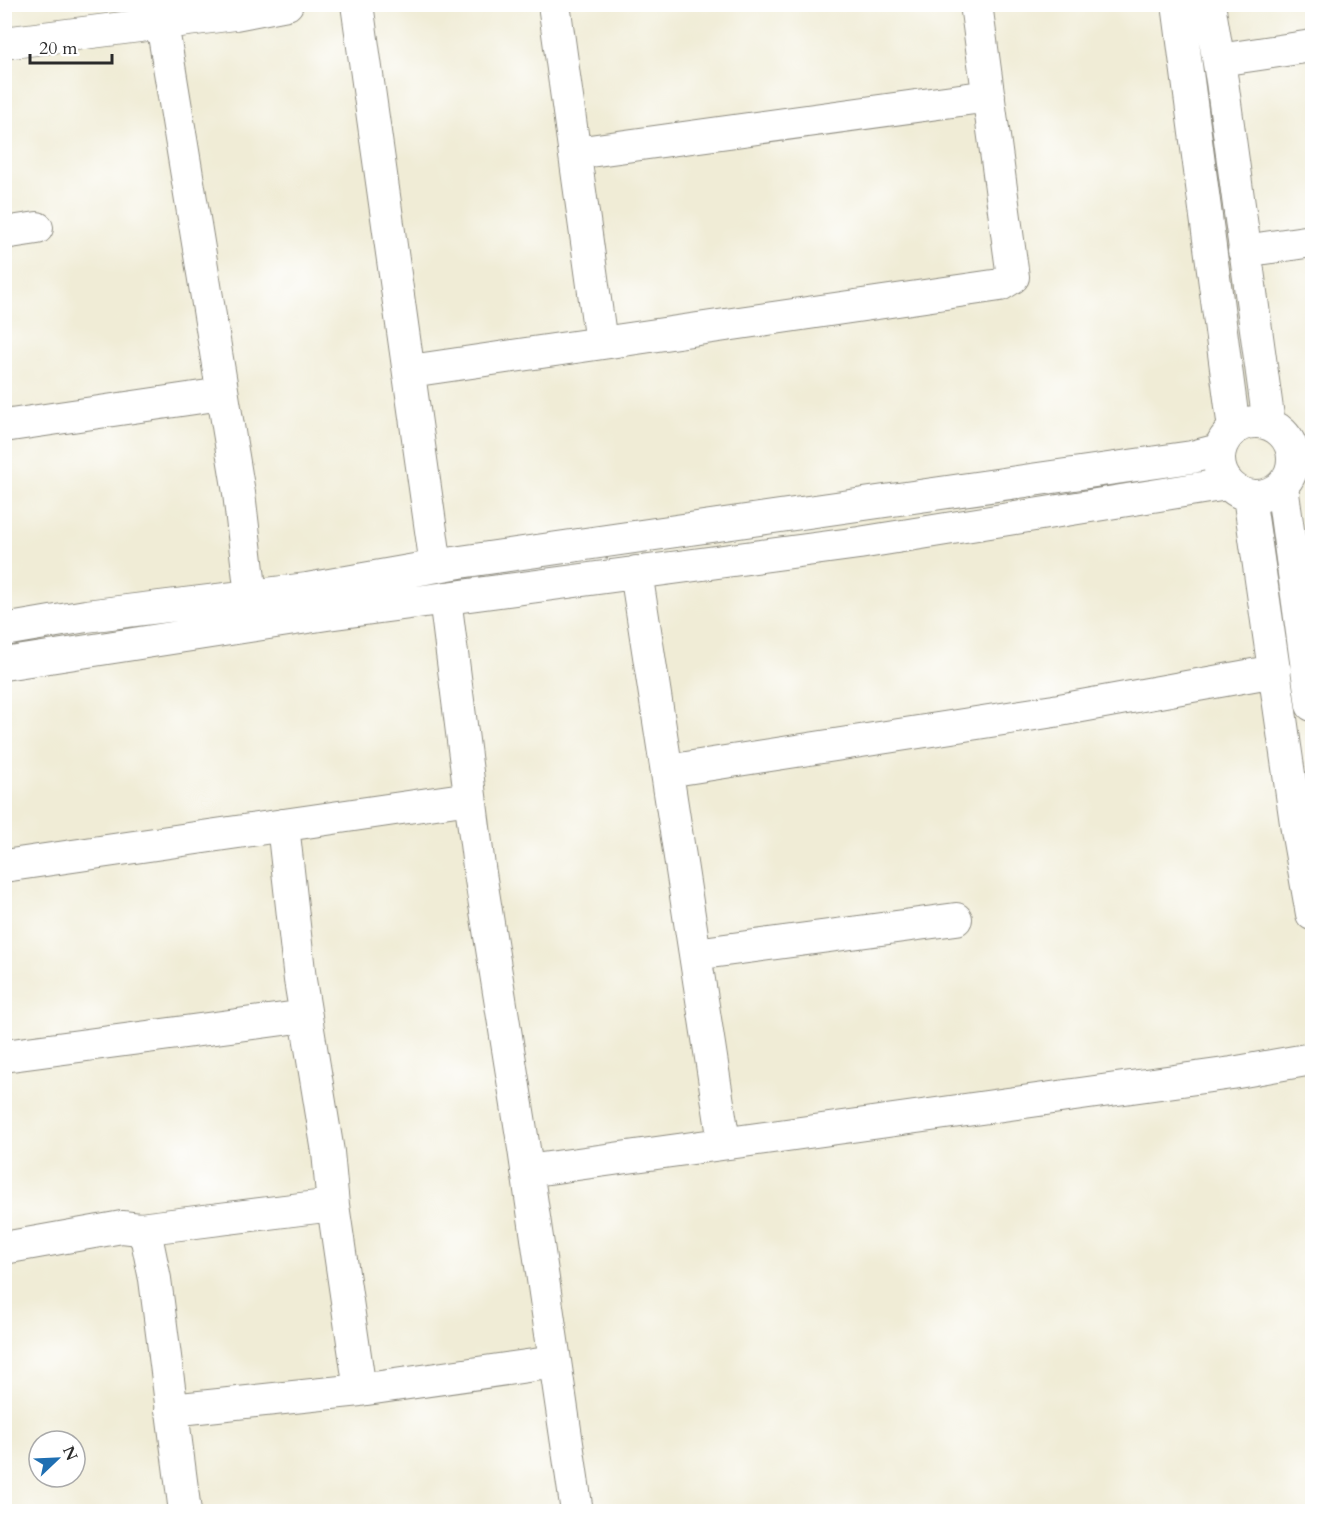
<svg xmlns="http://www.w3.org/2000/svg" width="1317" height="1516" viewBox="0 0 1317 1516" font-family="Cardo,serif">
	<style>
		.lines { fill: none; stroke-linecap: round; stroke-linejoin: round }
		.street-casing { stroke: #8e8c80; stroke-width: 34 }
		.street { stroke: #fff; stroke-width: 32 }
	</style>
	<rect width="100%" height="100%" fill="#fff"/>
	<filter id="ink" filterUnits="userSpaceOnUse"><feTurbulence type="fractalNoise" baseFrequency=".0167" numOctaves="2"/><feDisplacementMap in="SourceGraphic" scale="12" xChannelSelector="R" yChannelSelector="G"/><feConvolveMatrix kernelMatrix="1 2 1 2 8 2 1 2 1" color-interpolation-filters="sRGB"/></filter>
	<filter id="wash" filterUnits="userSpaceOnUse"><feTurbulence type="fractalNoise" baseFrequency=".008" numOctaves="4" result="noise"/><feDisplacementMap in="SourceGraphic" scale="24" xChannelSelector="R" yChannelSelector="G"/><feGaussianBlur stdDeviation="1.35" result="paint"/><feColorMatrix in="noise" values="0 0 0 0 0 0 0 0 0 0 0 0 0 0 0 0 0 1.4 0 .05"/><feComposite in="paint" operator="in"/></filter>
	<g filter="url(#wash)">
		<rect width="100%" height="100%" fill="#f0ecd6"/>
	</g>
	<g filter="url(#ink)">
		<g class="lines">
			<defs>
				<path id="street" d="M 357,4 L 436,566
					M 554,4 L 601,343
					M 1178,4 L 1234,429
					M 1209,4 L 1222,81 L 1269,424
					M 162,23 L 239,493 L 251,596
					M 4,43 L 235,14 L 287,4
					M 1219,60 L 1312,46
					M 575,153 L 989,96
					M 4,233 L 37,228
					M 1244,251 L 1312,241
					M 410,371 L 1000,285 L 1013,277 L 976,4
					M1219 459a37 37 0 1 1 74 0a37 37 0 1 1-74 0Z
					M 4,426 L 222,394
					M 1282,486 L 1312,705
					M 1249,496 L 1297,830 L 1312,914
					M 636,572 L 724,1142
					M 445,598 L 479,867 L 524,1149 L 577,1512
					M 4,630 L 86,616 L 307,589 L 460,562 L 1192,457 L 1219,450
					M 4,664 L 327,614 L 859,543 L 1227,484
					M 667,771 L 1054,711 L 1275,671
					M 283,825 L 300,980 L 328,1152 L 333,1205 L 360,1390
					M 4,866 L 470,798
					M 695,954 L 956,919
					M 4,1056 L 306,1016
					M 527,1171 L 1232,1073 L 1312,1059
					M 140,1229 L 147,1240 L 155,1279 L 185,1512
					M 4,1248 L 122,1227 L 140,1229 L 333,1205
					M 171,1410 L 360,1390 L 555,1362"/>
			</defs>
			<use href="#street" class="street-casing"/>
			<use href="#street" class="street"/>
		</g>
	</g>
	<rect width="1317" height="1516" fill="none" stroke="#fff" stroke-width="24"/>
	<g transform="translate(57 1459) rotate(67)"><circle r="28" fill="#ffffff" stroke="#aaaaaa" stroke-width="1.5"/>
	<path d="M0-4.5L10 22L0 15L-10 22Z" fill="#1f6fb2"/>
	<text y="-9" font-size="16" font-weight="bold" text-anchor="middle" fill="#2b2b2b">N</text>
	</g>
	<path d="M30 54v9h82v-9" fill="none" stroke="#2b2b2b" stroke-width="3"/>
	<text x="39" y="54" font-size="18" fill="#2b2b2b" stroke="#ffffff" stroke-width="4.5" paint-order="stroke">20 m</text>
</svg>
